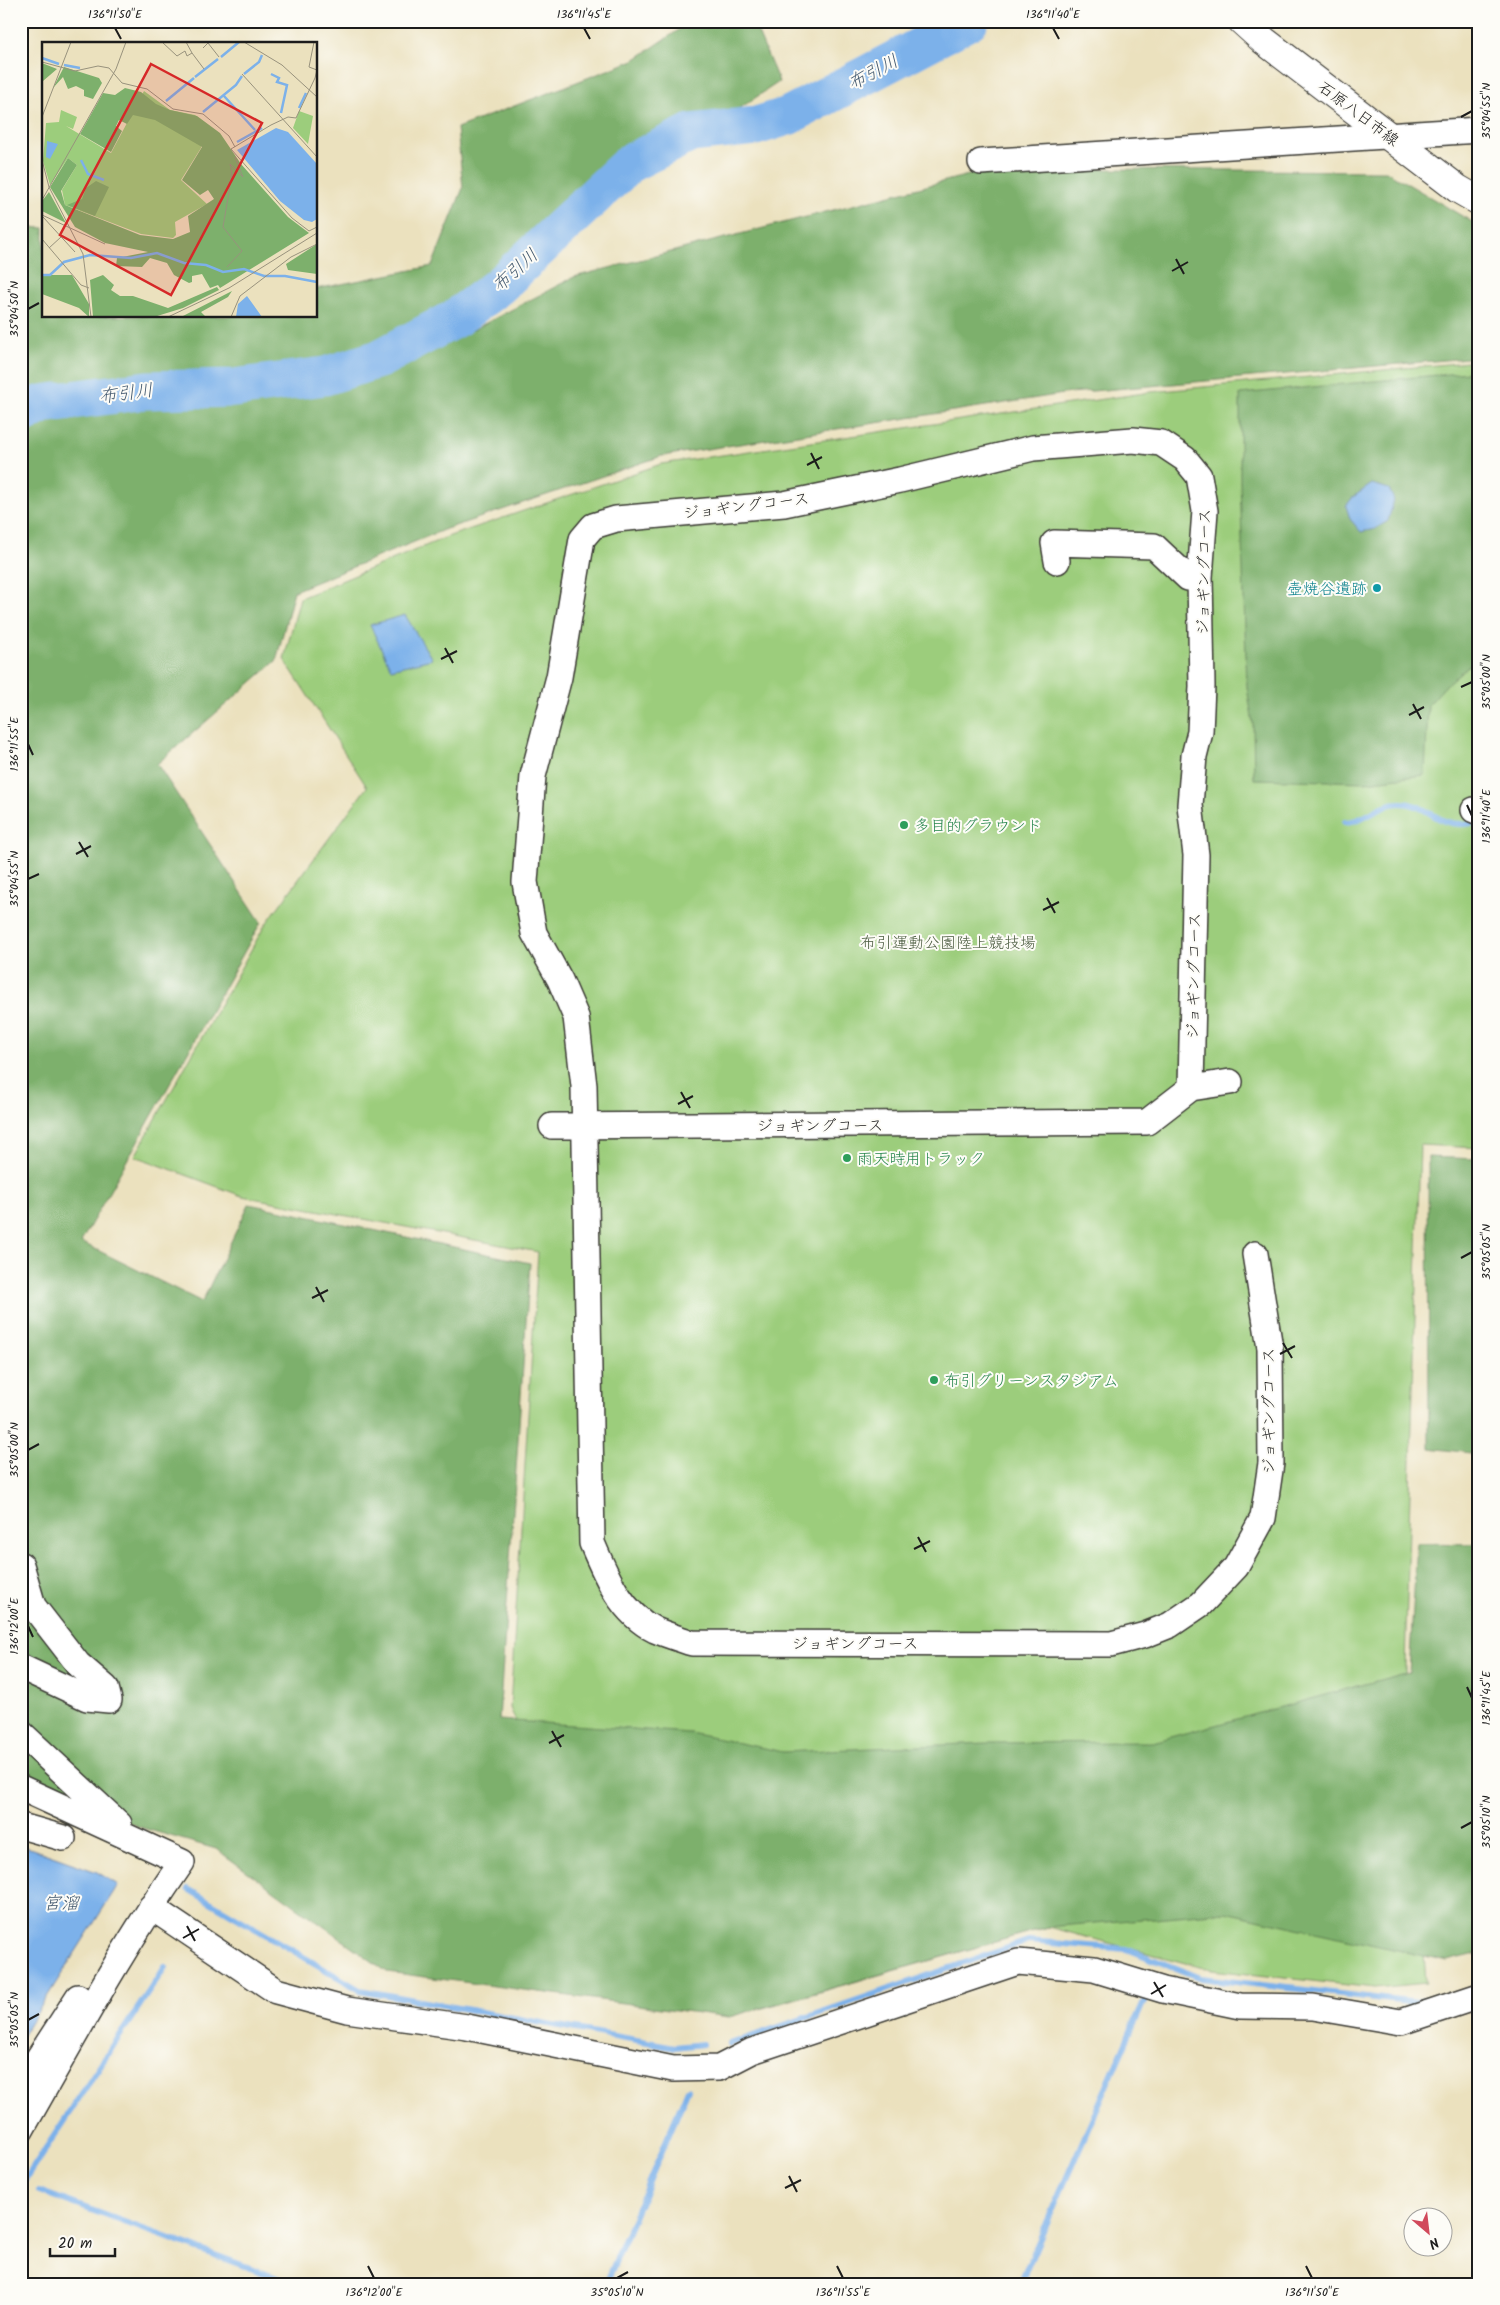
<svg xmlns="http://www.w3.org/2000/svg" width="1500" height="2305" viewBox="0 0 1500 2305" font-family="Kalam,'Klee One',sans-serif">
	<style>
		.green { fill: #9ccd7c; stroke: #5c744c }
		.forest { fill: #7db06c; stroke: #4c6644 }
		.water { fill: #7cb1ea; stroke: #4c6683 }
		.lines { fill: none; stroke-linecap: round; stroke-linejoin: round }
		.stream { stroke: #7cb1ea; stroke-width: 6 }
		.river { stroke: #7cb1ea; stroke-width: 39 }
		.street-casing { stroke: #3b3a34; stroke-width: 28 }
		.primary-casing { stroke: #3b3a34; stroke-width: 30 }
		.street { stroke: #fff; stroke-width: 25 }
		.primary { stroke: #fff; stroke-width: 28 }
		.ticks { fill: none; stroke: #1c1c1c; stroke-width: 2 }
		.culture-dot { fill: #0f9aa8; stroke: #fdfcf7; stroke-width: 2 }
		.leisure-dot { fill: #2e9e5b; stroke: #fdfcf7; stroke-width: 2 }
		.labels { text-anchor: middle; stroke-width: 4; stroke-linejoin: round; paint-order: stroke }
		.street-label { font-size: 16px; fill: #1c1c1c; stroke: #fdfcf7 }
		.culture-label { font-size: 16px; fill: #0d838f; stroke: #fdfcf7; text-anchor: end }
		.leisure-label { font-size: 16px; fill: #27864d; stroke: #fdfcf7; text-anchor: start }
		.park-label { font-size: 16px; fill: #495a3e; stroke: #fdfcf7 }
		.water-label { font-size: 18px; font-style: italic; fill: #42586e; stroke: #fdfcf7 }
		.inset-river { fill: none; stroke: #7cb1ea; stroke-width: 2.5 }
		.inset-road { fill: none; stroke: #98927d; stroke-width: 1 }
		.view { fill: #d62828; fill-opacity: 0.15; stroke: #d62828; stroke-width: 2.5 }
		.inset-edge { fill: none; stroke: #1c1c1c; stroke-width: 2.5 }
		.neatline { fill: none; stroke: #1c1c1c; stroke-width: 2 }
		.ticks-label { font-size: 12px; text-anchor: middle; fill: #1c1c1c }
	</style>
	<rect width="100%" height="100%" fill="#fdfcf7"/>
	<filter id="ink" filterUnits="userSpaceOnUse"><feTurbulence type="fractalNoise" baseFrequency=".02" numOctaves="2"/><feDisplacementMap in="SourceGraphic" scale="10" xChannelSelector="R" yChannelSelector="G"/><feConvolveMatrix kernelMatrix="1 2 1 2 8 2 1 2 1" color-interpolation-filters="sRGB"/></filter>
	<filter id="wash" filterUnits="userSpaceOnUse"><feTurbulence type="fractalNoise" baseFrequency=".0096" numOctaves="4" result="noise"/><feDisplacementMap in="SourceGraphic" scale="20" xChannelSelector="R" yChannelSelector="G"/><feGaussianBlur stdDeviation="1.12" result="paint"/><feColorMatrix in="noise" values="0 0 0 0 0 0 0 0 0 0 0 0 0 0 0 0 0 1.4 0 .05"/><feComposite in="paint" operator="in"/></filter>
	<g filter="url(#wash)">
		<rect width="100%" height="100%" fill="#ebe1be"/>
		<path class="green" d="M 1479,361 L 1479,1148 L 1420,1145 L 1405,1667 L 1426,1983 L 1375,1988 L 1212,1970 L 1048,1927 L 756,2010 L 628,1978 L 510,1708 L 538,1252 L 242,1196 L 135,1156 L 265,925 L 367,787 L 284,659 L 300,598 L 447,537 L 661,464 L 1151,392 Z"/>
		<path class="forest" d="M 692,21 L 753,21 L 779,82 L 659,162 L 463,335 L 574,277 L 984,171 L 1090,169 L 1386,171 L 1479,226 L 1479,357 L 1070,393 L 662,456 L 446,529 L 294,591 L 276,661 L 157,764 L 261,922 L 81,1242 L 202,1302 L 249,1204 L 530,1263 L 499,1720 L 690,1733 L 783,1752 L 987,1743 L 1153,1742 L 1409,1672 L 1417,1543 L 1479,1544 L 1479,1953 L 1447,1961 L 1225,1912 L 1048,1927 L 729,2017 L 387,1972 L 216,1849 L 139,1827 L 21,1773 L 21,227 L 44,228 L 44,316 L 316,316 L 316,289 L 432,266 L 463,188 L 457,128 L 634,60 Z
			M 1479,371 L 1479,496 L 1474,507 L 1479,529 L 1479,657 L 1450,681 L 1428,705 L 1425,775 L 1365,782 L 1254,779 L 1253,724 L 1247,687 L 1240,481 L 1240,394 Z
			M 1428,1157 L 1479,1159 L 1479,1454 L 1429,1448 Z"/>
		<path class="water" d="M 1372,484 L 1389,489 L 1394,500 L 1388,521 L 1375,529 L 1361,532 L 1350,519 L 1346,506 L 1353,497 Z
			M 405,615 L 432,659 L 391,669 L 370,625 Z
			M 21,1845 L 97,1872 L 118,1885 L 21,2038 Z"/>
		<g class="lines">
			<path class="stream" d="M 1345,822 C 1365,822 1379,803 1399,803 C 1429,802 1436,830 1472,823 L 1476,817
				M 188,1889 L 360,1990 L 675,2047 L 703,2044
				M 730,2044 L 1028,1941 L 1126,1949 L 1201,1978 L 1418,2003 L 1424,2001
				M 21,2186 L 165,1967
				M 39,2191 L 294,2284
				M 606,2284 L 688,2089
				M 1020,2284 L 1145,1999"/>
			<path class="river" d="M 21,415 L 42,404 L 147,390 L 234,388 L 325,376 L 379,359 L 456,318 L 499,286 L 630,163 L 691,133 L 756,126 L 788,116 L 969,21"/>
		</g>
	</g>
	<g filter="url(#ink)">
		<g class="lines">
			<defs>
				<path id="street" d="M 981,162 L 1479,130
					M 1057,561 L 1054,543 L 1154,546 L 1188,578 L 1200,577
					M 1474,810 L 1479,812
					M 1191,1088 L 1196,855 L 1190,805 L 1194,756 L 1200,732 L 1202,686 L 1200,577 L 1205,511 L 1199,476 L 1185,459 L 1161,443 L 1133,440 L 1033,448 L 900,480 L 784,504 L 616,519 L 593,526 L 582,539 L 559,677 L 533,776 L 525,882 L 534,933 L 560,980 L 576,1017 L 584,1086 L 592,1543 C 606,1576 621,1613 655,1630 C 667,1635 680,1639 692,1643 L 1111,1644 L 1145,1635 L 1170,1625 L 1201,1604 L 1236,1567 L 1263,1518 L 1271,1463 L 1270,1348 L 1255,1254
					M 552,1126 L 1147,1122 L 1191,1088 L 1230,1082
					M 21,1565 L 33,1606 L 78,1664 L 106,1688 L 109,1700 L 87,1698 L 21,1667
					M 21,1733 L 119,1824
					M 21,1788 L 182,1862 C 122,1948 73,2039 21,2130
					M 21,1826 L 63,1838
					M 151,1907 L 276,1991 L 347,2010 L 467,2027 L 673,2069 L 719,2068 L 752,2051 L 1018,1962 L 1094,1969 L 1163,1990 L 1240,2006 L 1313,2007 L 1401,2022 L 1479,1996
					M 21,2085 L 78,1997"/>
				<path id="primary" d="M 1242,21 L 1263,40 L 1458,189 L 1479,201"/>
			</defs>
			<use href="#street" class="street-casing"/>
			<use href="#primary" class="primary-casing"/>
			<use href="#street" class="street"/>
			<use href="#primary" class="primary"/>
		</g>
	</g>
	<path class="ticks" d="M 115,28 L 121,39M 584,28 L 590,39M 1053,28 L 1059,39M 1461,117 L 1472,111M 1176,259 L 1184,274M 1172,271 L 1188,262M 28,309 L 39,303M 811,453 L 819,469M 807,465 L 822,457M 445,648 L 453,663M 441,659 L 457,651M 1461,687 L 1472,682M 1413,704 L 1421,719M 1409,715 L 1424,707M 28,744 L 33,755M 1467,805 L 1472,816M 79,842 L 88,857M 76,854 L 91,846M 28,879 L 39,874M 1047,898 L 1055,913M 1043,910 L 1059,902M 681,1092 L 690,1108M 678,1104 L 693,1096M 1461,1258 L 1472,1252M 316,1287 L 324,1302M 312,1298 L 328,1290M 1283,1343 L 1292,1358M 1280,1354 L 1295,1346M 28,1450 L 39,1444M 918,1537 L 926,1552M 914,1549 L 930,1541M 28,1626 L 33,1637M 1467,1687 L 1472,1698M 552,1731 L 561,1747M 549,1743 L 564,1735M 1461,1828 L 1472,1822M 187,1926 L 195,1941M 183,1938 L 199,1929M 1154,1982 L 1163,1997M 1151,1994 L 1166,1985M 28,2020 L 39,2014M 789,2176 L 797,2192M 785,2188 L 801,2180M 368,2266 L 374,2278M 837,2266 L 843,2278M 1306,2266 L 1312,2278M 617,2278 L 628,2272"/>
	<circle class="culture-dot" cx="1377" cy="588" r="5"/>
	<g class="leisure-dot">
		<circle cx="904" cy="825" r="5"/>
		<circle cx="847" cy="1158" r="5"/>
		<circle cx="934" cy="1380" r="5"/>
	</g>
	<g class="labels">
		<g class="street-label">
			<text transform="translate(1359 113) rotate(37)" y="6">石原八日市線</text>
			<text transform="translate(746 505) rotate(-7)" y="6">ジョギングコース</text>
			<text transform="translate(1203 572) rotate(-89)" y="6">ジョギングコース</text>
			<text transform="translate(1193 976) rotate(-89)" y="6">ジョギングコース</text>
			<text x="820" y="1131">ジョギングコース</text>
			<text transform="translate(1268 1411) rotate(-90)" y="6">ジョギングコース</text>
			<text x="855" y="1649">ジョギングコース</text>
		</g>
		<g class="culture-label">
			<text x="1367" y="594">壺焼谷遺跡</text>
		</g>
		<g class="leisure-label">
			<text x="914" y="831">多目的グラウンド</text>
			<text x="857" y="1164">雨天時用トラック</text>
			<text x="944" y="1386">布引グリーンスタジアム</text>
		</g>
		<g class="park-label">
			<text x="948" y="948">布引運動公園陸上競技場</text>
		</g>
		<g class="water-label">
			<text transform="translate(873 72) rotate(-28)" y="6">布引川</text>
			<text transform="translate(515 270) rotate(-42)" y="6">布引川</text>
			<text transform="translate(126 393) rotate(-7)" y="6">布引川</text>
			<text x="61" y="1909">宮溜</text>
		</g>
	</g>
	<g transform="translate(42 42)">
		<rect width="275" height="275" fill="#ebe1be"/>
		<path d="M 102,49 L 128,68 L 153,73 L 161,81 L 159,106 L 139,138 L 165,162 L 133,180 L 134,193 L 131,196 L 99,192 L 23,163 L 20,148 L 35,123 L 26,116 L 8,143 L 1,119 L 4,81 L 17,80 L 19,68 L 35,75 L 31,87 L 24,84 L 69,111 ZM 257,69 L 271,74 L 266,102 L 251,86 Z" fill="#9ccd7c"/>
		<path d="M 0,21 L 15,27 L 1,39 L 0,64 ZM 22,25 L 57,36 L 60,41 L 51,57 L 42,54 L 42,48 L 34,44 L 26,47 L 21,35 L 11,46 ZM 83,46 L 99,50 L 114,62 L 128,68 L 155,74 L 178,91 L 199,122 L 246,175 L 267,191 L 178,246 L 176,243 L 168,246 L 160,232 L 150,234 L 150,240 L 147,241 L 132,233 L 125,221 L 108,216 L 100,225 L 74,224 L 75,216 L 106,210 L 63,201 L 33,185 L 8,145 L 26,116 L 35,123 L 19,149 L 23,163 L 98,193 L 131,197 L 148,190 L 146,174 L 172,157 L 166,148 L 158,153 L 140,138 L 160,105 L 113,78 L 91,73 L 85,82 L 77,78 L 74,84 L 80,89 L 69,110 L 38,92 L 61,51 L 73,53 ZM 54,139 L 67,145 L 53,174 L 25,163 L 40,157 L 44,146 ZM 7,150 L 24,181 L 0,169 L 0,159 ZM 275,202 L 275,232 L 246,228 L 244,222 ZM 10,233 L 30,233 L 47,262 L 47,275 L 37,266 L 0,252 L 0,234 ZM 61,233 L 72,243 L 69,248 L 78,254 L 91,254 L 126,266 L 175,245 L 177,248 L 141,266 L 112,275 L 51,275 L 48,238 ZM 190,249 L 186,255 L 159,270 L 164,275 L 139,275 Z" fill="#7db06c"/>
		<path d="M 234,86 L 246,90 L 275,122 L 275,177 L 270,180 L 262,178 L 238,159 L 195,108 ZM 5,99 L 16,102 L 8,117 L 4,115 ZM 205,254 L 220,275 L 194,275 L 196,262 Z" fill="#7cb1ea"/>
		<path class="inset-river" d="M 179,15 L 197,0M 0,16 L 17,22M 22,23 L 38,26M 202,32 L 217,20 L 220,13M 229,32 L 237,36 L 235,40 L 245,43 L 239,71M 153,35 L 176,17M 182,54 L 213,88M 124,59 L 152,36M 257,66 L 264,51M 161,70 L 194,43 L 200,34M 195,100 L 220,86M 39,118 L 46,132 L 62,138M 0,233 L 8,233 L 22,220 L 48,213 L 89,216 L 115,211 L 142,221 L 164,223 L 181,230 L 202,227 L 222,234 L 243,234 L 275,240"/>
		<path class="inset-road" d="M 120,0 L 135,14 L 143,9 L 145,14 L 150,11 L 144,0M 202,0 L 240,23 L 275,55M 272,0 L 267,25 L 275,28 L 273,36 L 254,76 L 246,75 L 229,83 L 189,107 L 250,176 L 267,189 L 275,185M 161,6 L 166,1 L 177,15M 150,11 L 162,27M 0,20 L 33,29 L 56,24 L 67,26 L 80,41 L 105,47 L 131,67 L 161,72 L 187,94 L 193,105M 200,32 L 275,115M 0,75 L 29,0M 0,118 L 7,145 L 41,212 L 49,275M 0,158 L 74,27 L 84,0M 0,173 L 63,202M 1,175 L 33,210M 0,197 L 39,243 L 47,246M 7,206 L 19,195M 185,225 L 200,209 L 181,185 L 190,132 L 188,122 L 201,135 L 193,115M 126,275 L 187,246 L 275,191M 189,275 L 198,254 L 249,215 L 275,202"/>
		<path class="view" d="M 109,22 L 220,81 L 129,253 L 18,193 Z"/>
		<rect width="275" height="275" class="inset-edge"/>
	</g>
	<rect width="1500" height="2305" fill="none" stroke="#fdfcf7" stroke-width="55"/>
	<g transform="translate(1428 2232) rotate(152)"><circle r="24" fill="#fdfcf7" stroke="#a3a29f"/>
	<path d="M0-4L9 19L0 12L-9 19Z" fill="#d1495b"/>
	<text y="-8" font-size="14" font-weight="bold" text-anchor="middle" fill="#1c1c1c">N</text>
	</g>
	<path d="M50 2248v8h65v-8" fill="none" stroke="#1c1c1c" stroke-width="2.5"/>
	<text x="58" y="2248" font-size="15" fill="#1c1c1c" stroke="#fdfcf7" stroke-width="4" paint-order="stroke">20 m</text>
	<rect x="28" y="28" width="1444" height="2250" class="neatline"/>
	<g class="ticks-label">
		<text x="115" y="18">136°11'50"E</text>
		<text x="584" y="18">136°11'45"E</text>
		<text x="1053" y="18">136°11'40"E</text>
		<text transform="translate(1486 111) rotate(-90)" y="4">35°04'55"N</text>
		<text transform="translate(14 309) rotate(-90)" y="4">35°04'50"N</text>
		<text transform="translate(1486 682) rotate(-90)" y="4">35°05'00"N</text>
		<text transform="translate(14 744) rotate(-90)" y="4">136°11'55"E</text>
		<text transform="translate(1486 816) rotate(-90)" y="4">136°11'40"E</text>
		<text transform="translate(14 879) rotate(-90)" y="4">35°04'55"N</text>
		<text transform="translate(1486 1252) rotate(-90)" y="4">35°05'05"N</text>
		<text transform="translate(14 1450) rotate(-90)" y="4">35°05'00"N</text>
		<text transform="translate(14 1626) rotate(-90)" y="4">136°12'00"E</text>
		<text transform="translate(1486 1698) rotate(-90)" y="4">136°11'45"E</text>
		<text transform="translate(1486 1822) rotate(-90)" y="4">35°05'10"N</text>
		<text transform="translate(14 2020) rotate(-90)" y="4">35°05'05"N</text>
		<text x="374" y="2296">136°12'00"E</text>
		<text x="617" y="2296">35°05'10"N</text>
		<text x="843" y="2296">136°11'55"E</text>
		<text x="1312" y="2296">136°11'50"E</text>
	</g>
</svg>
